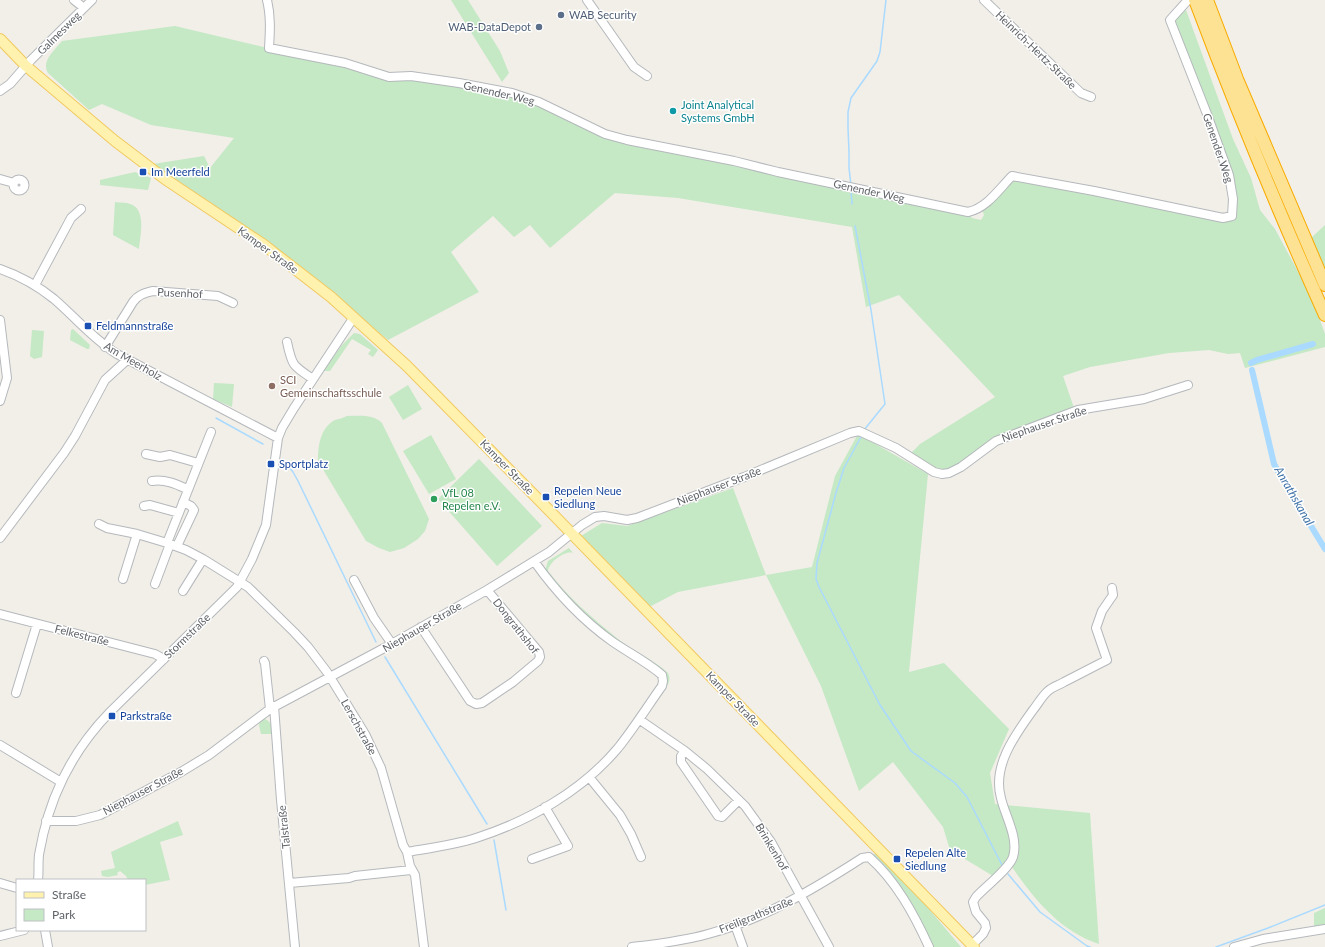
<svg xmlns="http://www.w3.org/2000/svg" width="1325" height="947" viewBox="0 0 1325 947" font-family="Lato,sans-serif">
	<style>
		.green { fill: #c5e8c5 }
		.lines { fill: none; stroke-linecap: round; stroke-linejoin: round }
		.stream { stroke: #aadaff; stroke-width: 1.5 }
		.canal { stroke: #aadaff; stroke-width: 6 }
		.minor-casing { stroke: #b5b8bc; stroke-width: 10 }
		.major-casing { stroke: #f2c960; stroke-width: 12 }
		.highway-casing { stroke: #f9ab00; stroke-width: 14 }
		.minor { stroke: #fff; stroke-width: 8 }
		.major { stroke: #fff2af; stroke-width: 10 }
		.highway { stroke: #fde293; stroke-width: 12 }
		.service-dot { fill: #5c6f8a; stroke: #fff; stroke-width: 1.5 }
		.culture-dot { fill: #0f9aa8; stroke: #fff; stroke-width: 1.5 }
		.transit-dot { fill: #1a4fb4; stroke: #fff; stroke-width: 1.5 }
		.education-dot { fill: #8d6e63; stroke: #fff; stroke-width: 1.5 }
		.leisure-dot { fill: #2e9e5b; stroke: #fff; stroke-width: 1.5 }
		.labels { text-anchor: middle; stroke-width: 3; stroke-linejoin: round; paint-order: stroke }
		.service-label { font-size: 11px; fill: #4e5e75; stroke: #fff; text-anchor: start }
		.street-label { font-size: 11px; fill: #5f6368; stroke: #fff }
		.culture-label { font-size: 11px; fill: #0d838f; stroke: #fff; text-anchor: start }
		.transit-label { font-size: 11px; fill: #164399; stroke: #fff; text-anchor: start }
		.education-label { font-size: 11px; fill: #785e54; stroke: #fff; text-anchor: start }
		.leisure-label { font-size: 11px; fill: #27864d; stroke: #fff; text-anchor: start }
		.water-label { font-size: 12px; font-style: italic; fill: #4174aa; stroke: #fff }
	</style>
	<rect width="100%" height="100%" fill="#f1efe8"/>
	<path class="green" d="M 451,0 L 468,0 L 500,51 L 509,73 L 502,82 Z
		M 1186,10 L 1233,139 L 1251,178 L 1260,210 L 1275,229 L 1302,279 L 1316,309 L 1325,334 L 1325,347 L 1245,368 L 1240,353 L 1228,354 L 1209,350 L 1169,353 L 1090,367 L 1063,376 L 1075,411 L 993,442 L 961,467 L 942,473 L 910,454 L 920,444 L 995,397 L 899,295 L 866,307 L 852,227 L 678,198 L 615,193 L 550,248 L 530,225 L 514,237 L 493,216 L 451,252 L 479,292 L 388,340 L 284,254 L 153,164 L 204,156 L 210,168 L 234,138 L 151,125 L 102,104 L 89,110 L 48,73 C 41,61 54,51 62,41 L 175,26 L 389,77 L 512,93 L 605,134 L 968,212 L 972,218 L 981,220 L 984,215 L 982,210 L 1015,179 L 1222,221 L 1234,221 L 1236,213 L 1236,196 L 1173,20 Z
		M 135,172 L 151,178 L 148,190 L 100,185 L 100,180 Z
		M 115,202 C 120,203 126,202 130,204 C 147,209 140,236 139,249 L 113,235 Z
		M 1325,225 L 1325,275 L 1310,239 Z
		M 73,329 L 90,345 L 89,349 L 87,349 L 70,340 L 71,330 Z
		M 32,330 L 44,331 L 42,357 L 34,359 L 30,356 Z
		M 354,333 L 360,334 L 378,350 L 373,357 L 368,354 L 371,350 L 352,339 L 330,371 L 323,371 L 342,345 Z
		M 214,383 L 234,384 L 232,407 L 213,399 Z
		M 408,385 L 422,409 L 403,420 L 389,397 Z
		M 347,416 C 360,416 373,414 382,423 L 429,519 L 425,531 L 418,539 L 404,548 L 390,552 L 379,548 L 366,541 L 318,461 C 318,446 320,428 335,420 C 339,419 343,418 347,416 Z
		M 858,434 L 928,474 L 909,672 L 944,663 L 1009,729 L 990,773 L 995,804 L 1090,813 L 1099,944 C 1060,931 1035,900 1012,867 L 998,879 L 950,850 L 943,827 L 893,762 L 859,791 L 821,686 L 766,575 L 678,592 L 649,607 L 581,536 L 602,523 L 627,526 L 733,488 L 766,575 L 812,567 L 835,476 Z
		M 431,435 L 456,479 L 429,494 L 403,451 Z
		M 479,459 L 542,526 L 497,566 L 438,499 Z
		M 569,548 L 573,553 C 565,550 549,562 548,571 C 568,597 592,618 618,639 C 633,651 653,659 668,673 C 672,682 667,686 662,692 L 667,681 L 666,674 L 608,635 L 568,600 L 545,571 L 548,561 Z
		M 265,719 C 272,722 272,727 273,734 L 261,734 L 259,725 L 260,720 Z
		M 178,821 L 183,835 L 160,842 L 170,880 L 145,885 L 145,880 L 128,880 L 126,876 L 120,871 L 117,873 L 118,875 L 108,877 L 102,876 L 101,871 L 115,868 L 111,852 Z
		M 880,851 L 961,947 L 929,947 L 920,927 L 869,857 Z
		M 1325,908 L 1325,925 L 1314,927 L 1314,913 Z"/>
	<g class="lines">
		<path class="stream" d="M 851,185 L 849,168 L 849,152 L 848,128 L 848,112 L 851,98 L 877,61 L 880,52 L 886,0
			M 851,191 L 852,204
			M 855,226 L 871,310 L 885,404 L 864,430
			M 216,418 L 263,444
			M 862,435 L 844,468 L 836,493 L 817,563 L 816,579 L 819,587 L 880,705 L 911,751 L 955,783 L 967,797 L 1002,865
			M 283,459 L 293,472 L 298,481 L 376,642
			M 385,657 L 487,824
			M 494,840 L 506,910
			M 1008,874 L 1040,912 L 1087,946 L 1090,947
			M 1216,947 L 1268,928 L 1325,905"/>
		<path class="canal" d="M 1251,363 L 1257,360 L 1313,344
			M 1252,370 L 1274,464 L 1283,480 L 1325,549"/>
		<defs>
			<path id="minor" d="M 74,0 L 84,8
				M 267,0 C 271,16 270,32 269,48 L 345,63 L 389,77 L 411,76 L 459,83 L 512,93 L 539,102 L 605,134 L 627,140 L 734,161 L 778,172 L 968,212 C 987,208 999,189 1012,176 L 1094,191 L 1223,218 L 1232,216 L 1233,199 L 1229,175 L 1207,114 L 1170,20 L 1188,0
				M 587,0 L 634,67 L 647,76
				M 984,0 L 1081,93 L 1091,97
				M 0,91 L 10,84 L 31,60 L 92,0
				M 0,179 L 14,183
				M13.5 185a5.5 5.5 0 1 1 11 0a5.5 5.5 0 1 1-11 0Z
				M 0,269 C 20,276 38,286 54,299 C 75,317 93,339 117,354 L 278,438
				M 35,285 L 71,218 L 81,209
				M 0,320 L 7,378 L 0,401
				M 287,342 C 292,366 293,366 313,379
				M 105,347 L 133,302 C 138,295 144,293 153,291 L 218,296 L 233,303
				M 146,454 L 160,457 L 170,455 L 198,463
				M 152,481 C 165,479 176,484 187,489
				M 144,506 L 150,505 L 179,513
				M 99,524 L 107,528 L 137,534 L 167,543 L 186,550 L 203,559 L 248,587 L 294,632 L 308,647 L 327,672 L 365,734 L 381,768 L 403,845 L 407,852 L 410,866 L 415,875 L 424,947
				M 0,538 L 64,453 L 75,436 L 105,380 L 127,360
				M 167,543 L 211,432
				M 177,546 L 194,510 L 191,506 L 183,502
				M 123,579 L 137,534
				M 354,580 L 374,618 L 392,644
				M 155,584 L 170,544
				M 183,591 L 203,559
				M 0,614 L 155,654 L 164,659
				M 421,627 L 470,701 L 476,704 L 482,703 L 513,682 L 538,661 L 540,657 L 539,652 L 487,590
				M 264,661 L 265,663 L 270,709
				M 16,693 L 37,624
				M 274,706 L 281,800 L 295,947
				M 640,720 L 685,751 L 707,769 L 745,806 L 771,842 L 829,947
				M 0,745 L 61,782
				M 685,751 L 681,756 L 681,762 L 718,816 L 722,817 L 739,800
				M 589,777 L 620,815 L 631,834 L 641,857
				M 46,821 L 76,821 L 100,815 L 181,772 L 209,755 L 270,709 L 388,646 L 487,590 L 549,552 L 582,525 L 595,517 L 604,516 L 627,520 L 637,518 L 744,477 L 850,433 L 859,431 L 896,448 L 934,472 L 942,474 L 949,473 L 961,467 L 996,441 L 1078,410 L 1144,399 L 1188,385
				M 407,852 C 431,848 454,845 476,838 C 529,821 582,791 618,748 C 634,728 647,707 662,686 L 663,681 L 662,675 C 647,662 629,653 613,642 C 582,620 556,592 534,561
				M 532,859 L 568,846 L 545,807
				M 38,880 C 39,872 38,864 39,855 C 40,849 42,841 43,835 C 54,787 76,747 110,712 L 237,587 L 252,559 L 266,525 L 278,438 L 282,428 L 294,408 L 354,317
				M 0,883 L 17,888
				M 289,883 L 349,878 L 355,876 L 411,870
				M 735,925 L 743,947
				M 45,930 L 48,947
				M 0,936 L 24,930
				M 972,945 L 983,934 L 986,928 L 985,923 L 976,912 L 973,902 L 976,897 C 985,887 1009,869 1013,857 C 1019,838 1005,816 1001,798 C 992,766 1015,735 1033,710 C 1038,704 1042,696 1048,691 C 1052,687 1059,685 1064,682 C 1078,675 1093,667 1107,660 L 1096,628 L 1102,611 L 1113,595 L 1112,588
				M 632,947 C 657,944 684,941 708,934 C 764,919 814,889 862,858 L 869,857 C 896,881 914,914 929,947
				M 1234,947 L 1263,939 L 1325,929"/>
			<path id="major" d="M 0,39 L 26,66 L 115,141 L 165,179 L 264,245 L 331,297 L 407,366 L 541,502 L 974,947"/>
			<path id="highway" d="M 1195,0 C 1235,106 1278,211 1325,315
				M 1207,0 L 1237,79 L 1325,285"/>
		</defs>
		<use href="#minor" class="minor-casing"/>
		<use href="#major" class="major-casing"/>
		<use href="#highway" class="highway-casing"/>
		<use href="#minor" class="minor"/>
		<use href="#major" class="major"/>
		<use href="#highway" class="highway"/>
	</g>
	<g class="service-dot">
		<circle cx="561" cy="15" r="4"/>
		<circle cx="539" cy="27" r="4"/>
	</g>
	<circle class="culture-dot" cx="673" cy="111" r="4"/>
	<g class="transit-dot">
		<rect x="139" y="168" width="8" height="8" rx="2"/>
		<rect x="84" y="322" width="8" height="8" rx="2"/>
		<rect x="267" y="460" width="8" height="8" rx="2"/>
		<rect x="542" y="493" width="8" height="8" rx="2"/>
		<rect x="108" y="712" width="8" height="8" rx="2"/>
		<rect x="893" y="855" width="8" height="8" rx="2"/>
	</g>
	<circle class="education-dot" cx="272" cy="386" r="4"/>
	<circle class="leisure-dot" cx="434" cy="499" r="4"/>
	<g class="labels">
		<g class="service-label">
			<text x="569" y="19">WAB Security</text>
			<text x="531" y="31" text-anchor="end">WAB-DataDepot</text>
		</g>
		<g class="street-label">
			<text transform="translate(59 33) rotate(-45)" y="4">Galmesweg</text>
			<text transform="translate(1036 50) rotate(44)" y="4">Heinrich-Hertz-Straße</text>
			<text transform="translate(499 93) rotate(13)" y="4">Genender Weg</text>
			<text transform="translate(1218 148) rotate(71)" y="4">Genender Weg</text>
			<text transform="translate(869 191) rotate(12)" y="4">Genender Weg</text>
			<text transform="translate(268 250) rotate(36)" y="4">Kamper Straße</text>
			<text transform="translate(180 293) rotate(3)" y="4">Pusenhof</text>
			<text transform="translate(133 361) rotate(30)" y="4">Am Meerholz</text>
			<text transform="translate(1044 424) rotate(-19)" y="4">Niephauser Straße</text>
			<text transform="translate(507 467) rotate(46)" y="4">Kamper Straße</text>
			<text transform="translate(719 486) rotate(-21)" y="4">Niephauser Straße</text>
			<text transform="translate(516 626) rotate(52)" y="4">Dongrathshof</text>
			<text transform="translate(422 627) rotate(-30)" y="4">Niephauser Straße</text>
			<text transform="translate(82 635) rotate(14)" y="4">Felkestraße</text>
			<text transform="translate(187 636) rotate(-44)" y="4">Stormstraße</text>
			<text transform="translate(733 699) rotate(46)" y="4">Kamper Straße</text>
			<text transform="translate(359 727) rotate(61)" y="4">Lerschstraße</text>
			<text transform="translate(143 791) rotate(-28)" y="4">Niephauser Straße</text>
			<text transform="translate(284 827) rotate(-96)" y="4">Talstraße</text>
			<text transform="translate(772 847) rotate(59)" y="4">Brinkenhof</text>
			<text transform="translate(756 915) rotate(-22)" y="4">Freiligrathstraße</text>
		</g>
		<g class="culture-label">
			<text x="681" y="109">Joint Analytical<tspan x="681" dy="13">Systems GmbH</tspan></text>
		</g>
		<g class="transit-label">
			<text x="151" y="176">Im Meerfeld</text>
			<text x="96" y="330">Feldmannstraße</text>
			<text x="279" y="468">Sportplatz</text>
			<text x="554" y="495">Repelen Neue<tspan x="554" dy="13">Siedlung</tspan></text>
			<text x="120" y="720">Parkstraße</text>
			<text x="905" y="857">Repelen Alte<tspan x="905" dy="13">Siedlung</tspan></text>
		</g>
		<g class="education-label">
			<text x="280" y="384">SCI<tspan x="280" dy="13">Gemeinschaftsschule</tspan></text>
		</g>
		<g class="leisure-label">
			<text x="442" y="497">VfL 08<tspan x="442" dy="13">Repelen e.V.</tspan></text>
		</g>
		<g class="water-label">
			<text transform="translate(1294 496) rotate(60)" y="4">Anrathskanal</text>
		</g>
	</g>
	<rect x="16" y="879" width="130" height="52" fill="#ffffff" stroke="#bfc1c3"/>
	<rect x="24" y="892" width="20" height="6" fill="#fff2af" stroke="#bfc1c3"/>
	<text x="52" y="899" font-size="12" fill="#5f6368">Straße</text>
	<rect x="24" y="909" width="20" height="12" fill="#c5e8c5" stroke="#bfc1c3"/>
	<text x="52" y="919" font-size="12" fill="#5f6368">Park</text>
</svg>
